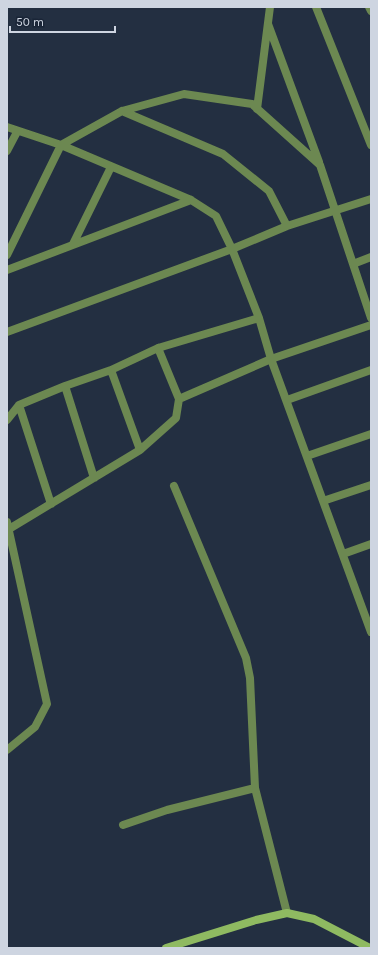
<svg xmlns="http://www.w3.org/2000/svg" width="378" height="955" viewBox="0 0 378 955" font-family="Karla,sans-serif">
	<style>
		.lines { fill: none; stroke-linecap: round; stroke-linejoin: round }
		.street { stroke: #6c8851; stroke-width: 8 }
		.secondary { stroke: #8fba61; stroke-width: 8 }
	</style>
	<rect width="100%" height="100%" fill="#232f41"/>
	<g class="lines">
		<path class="street" d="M 316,7 L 371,145
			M 369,7 L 371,11
			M 268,24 L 319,162
			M 257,109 L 270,7
			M 122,111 L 223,154 L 269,191 L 287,226
			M 7,127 L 61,145 L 191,200 L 216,216 L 232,249 L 259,318 L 271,359 L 371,632
			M 7,151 L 17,132
			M 73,244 L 111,167
			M 7,255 L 61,145 L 122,111 L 184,94 L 252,104 L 320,165 L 371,318
			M 353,264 L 371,257
			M 7,270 L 191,200
			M 7,332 L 232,249 L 287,226 L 371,199
			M 158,348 L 179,399
			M 111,370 L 140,450
			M 65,386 L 94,478
			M 287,400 L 371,370
			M 19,405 L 51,504
			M 7,420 L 19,405 L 65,386 L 111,370 L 158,348 L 259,318
			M 307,456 L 371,434
			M 174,486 L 246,658 L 250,678 L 255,788 L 287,913
			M 323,501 L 371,485
			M 7,522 L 47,704 L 35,727 L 7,750
			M 9,529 L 140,450 L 176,418 L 179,399 L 271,359 L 371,325
			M 343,554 L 371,544
			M 123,825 L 167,810 L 255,788"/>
		<path class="secondary" d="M 166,948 L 256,920 L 287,913 L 314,919 L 370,948"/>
	</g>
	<rect width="378" height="955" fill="none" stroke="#ced5e1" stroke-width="16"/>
	<path d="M10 26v6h105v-6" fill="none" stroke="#ced5e1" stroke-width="2"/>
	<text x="16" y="26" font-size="12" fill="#ced5e1" stroke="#1a2537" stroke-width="3" paint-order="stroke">50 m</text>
</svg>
